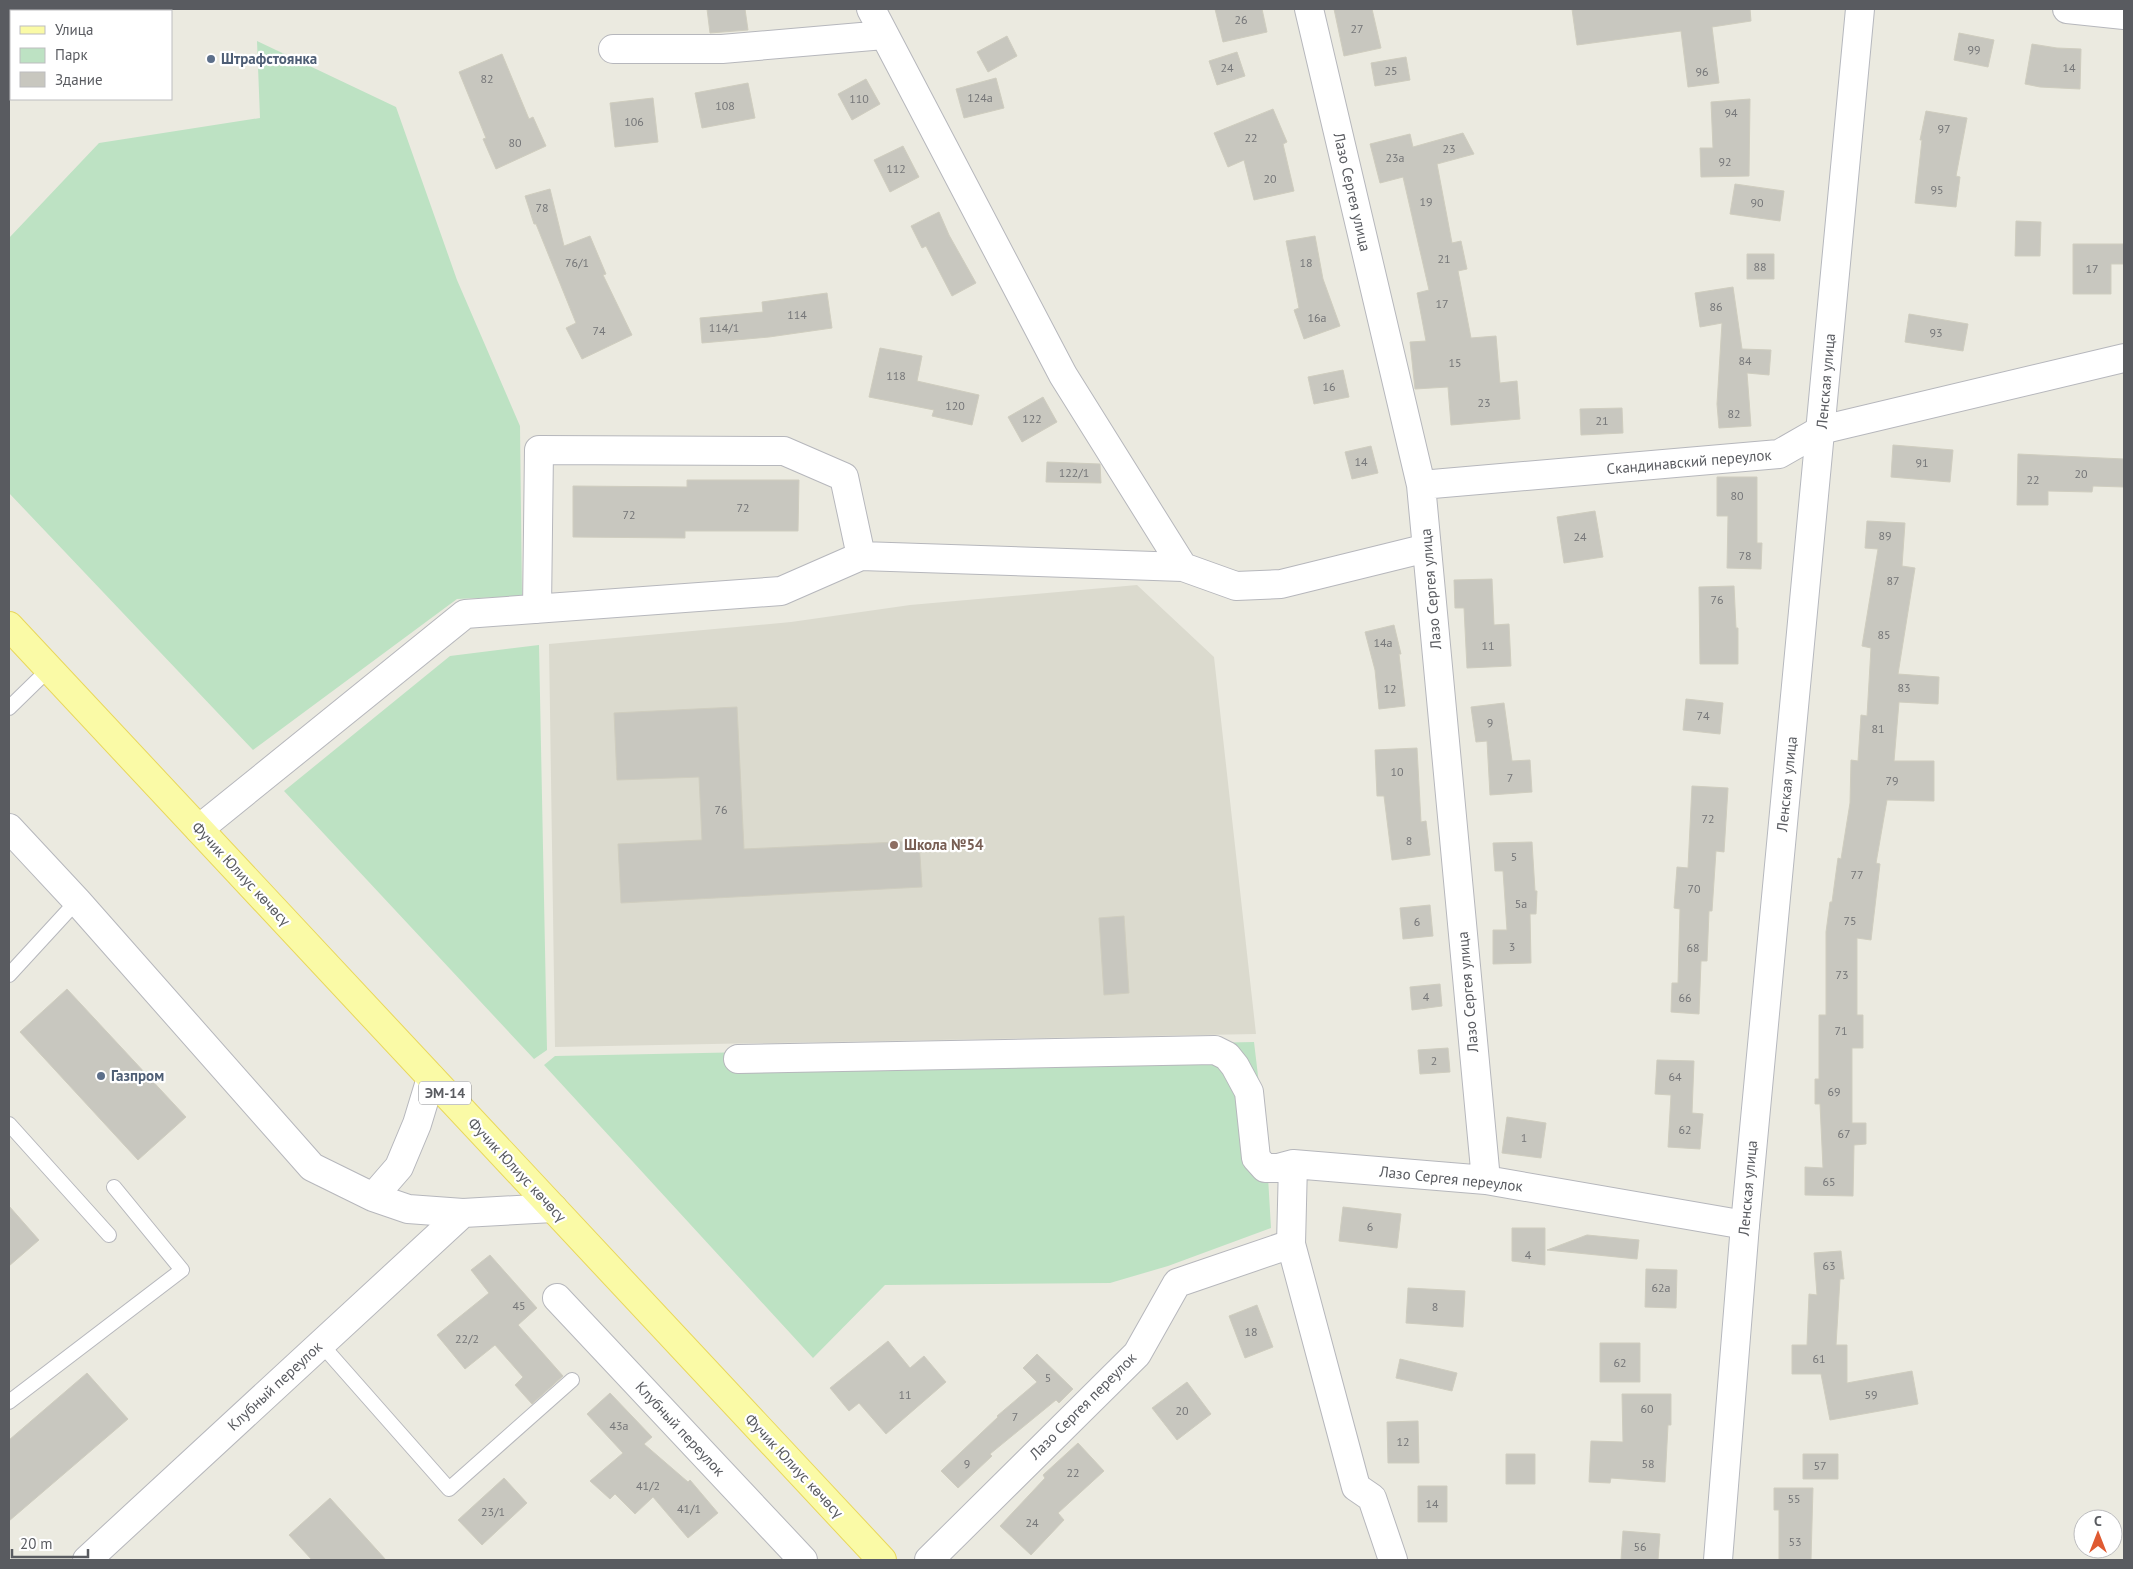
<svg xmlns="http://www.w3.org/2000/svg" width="2133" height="1569" viewBox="0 0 2133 1569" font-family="'PT Sans',sans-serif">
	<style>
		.education { fill: #dbdace }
		.green { fill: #bde2c3 }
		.building { fill: #c8c7bf; stroke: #cfcdbf }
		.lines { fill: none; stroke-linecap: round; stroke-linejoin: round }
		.lane-casing { stroke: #b6b7bc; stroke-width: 16 }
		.street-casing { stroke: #b6b7bc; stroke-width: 30 }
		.secondary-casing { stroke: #b6b8be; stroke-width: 30 }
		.primary-casing { stroke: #e9d75b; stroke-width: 30 }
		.lane { stroke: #fff; stroke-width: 14 }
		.street { stroke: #fff; stroke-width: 28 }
		.secondary { stroke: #fff; stroke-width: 28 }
		.primary { stroke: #fafaa6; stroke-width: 28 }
		.service-dot { fill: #5c6f8a; stroke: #fff; stroke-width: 2 }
		.education-dot { fill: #8d6e63; stroke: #fff; stroke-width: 2 }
		.labels { text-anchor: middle; stroke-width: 4.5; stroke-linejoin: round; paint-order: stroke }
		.number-label { font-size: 12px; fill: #757678 }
		.shield { fill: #fff; stroke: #8b8c90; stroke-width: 1 }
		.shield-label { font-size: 14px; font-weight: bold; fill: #595b60 }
		.service-label { font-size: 15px; font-weight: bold; fill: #4e5e75; stroke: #fff; text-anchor: start }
		.street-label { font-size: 15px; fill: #595b60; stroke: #fff }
		.education-label { font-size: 15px; font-weight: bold; fill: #785e54; stroke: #fff; text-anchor: start }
	</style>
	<rect width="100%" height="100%" fill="#ebeae0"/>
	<path class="education" d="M 1137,585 L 1214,657 L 1256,1034 L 555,1047 L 549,644 L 791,622 L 910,605 Z"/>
	<path class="green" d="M 257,41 L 396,107 L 457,280 L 520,426 L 522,596 L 457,599 L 253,750 L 9,493 L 9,238 L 99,143 L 260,118 Z
		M 539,645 L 547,1050 L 534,1059 L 284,791 L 450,656 Z
		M 1254,1042 L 1266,1143 L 1271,1228 L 1168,1266 L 1110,1283 L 885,1285 L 813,1358 L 544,1065 L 555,1056 Z"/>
	<path class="building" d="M 707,9 L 745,9 L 748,30 L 710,33 Z
		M 1215,9 L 1262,9 L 1267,32 L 1223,42 Z
		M 1334,9 L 1372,9 L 1381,48 L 1344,56 Z
		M 1572,9 L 1750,9 L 1751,21 L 1712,27 L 1719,83 L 1688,87 L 1681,31 L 1577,45 Z
		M 1959,33 L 1994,40 L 1988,67 L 1954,60 Z
		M 1007,36 L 1017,56 L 988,72 L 977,52 Z
		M 2032,44 L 2057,48 L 2081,49 L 2080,89 L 2040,87 L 2025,84 Z
		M 1237,52 L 1245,76 L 1217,85 L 1209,61 Z
		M 502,54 L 529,119 L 533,117 L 546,146 L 496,169 L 483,139 L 486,138 L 459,72 Z
		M 1406,57 L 1410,80 L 1375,86 L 1371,63 Z
		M 996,78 L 1004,108 L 964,118 L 956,89 Z
		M 866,79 L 880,104 L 852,120 L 838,94 Z
		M 748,83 L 755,118 L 702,128 L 695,93 Z
		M 653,98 L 658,142 L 615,147 L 610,103 Z
		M 1750,99 L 1749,176 L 1701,177 L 1700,148 L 1713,148 L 1711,102 Z
		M 1273,109 L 1287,142 L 1283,144 L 1294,191 L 1254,200 L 1244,160 L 1228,167 L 1214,133 Z
		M 1926,111 L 1967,118 L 1956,176 L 1960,177 L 1956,207 L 1915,203 L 1922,140 L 1920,140 Z
		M 1463,133 L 1474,154 L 1437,164 L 1452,243 L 1461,241 L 1467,269 L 1458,271 L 1471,338 L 1496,336 L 1500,383 L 1517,381 L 1520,419 L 1451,425 L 1448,387 L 1415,389 L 1410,342 L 1426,341 L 1417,293 L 1429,290 L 1403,177 L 1380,183 L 1370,144 L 1410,134 L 1413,147 Z
		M 903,146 L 919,177 L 890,192 L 874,160 Z
		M 1735,184 L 1784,191 L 1780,221 L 1730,214 Z
		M 550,189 L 564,246 L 590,236 L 606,274 L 603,275 L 632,335 L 582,359 L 566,328 L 576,323 L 536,224 L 534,224 L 525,196 Z
		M 939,212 L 949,235 L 976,283 L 952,296 L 926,246 L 922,248 L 911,226 Z
		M 2016,221 L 2041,222 L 2040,256 L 2015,256 Z
		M 1315,236 L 1323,279 L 1340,326 L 1304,339 L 1294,310 L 1299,308 L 1286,241 Z
		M 2073,244 L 2124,244 L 2124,264 L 2111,264 L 2111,294 L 2073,294 Z
		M 1747,254 L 1774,254 L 1774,279 L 1747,279 Z
		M 1733,287 L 1742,349 L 1771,350 L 1769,375 L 1747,373 L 1751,426 L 1719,428 L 1717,404 L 1722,323 L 1700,327 L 1695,293 Z
		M 827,293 L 832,328 L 769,337 L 702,343 L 700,318 L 763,312 L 762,302 Z
		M 1909,314 L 1968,324 L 1963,351 L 1905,342 Z
		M 880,348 L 922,356 L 917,381 L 979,395 L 972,425 L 932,416 L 934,410 L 869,397 Z
		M 1343,370 L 1349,397 L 1314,404 L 1308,377 Z
		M 1043,397 L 1057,422 L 1022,442 L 1008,417 Z
		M 1622,408 L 1623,433 L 1581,435 L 1580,409 Z
		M 1893,445 L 1953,450 L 1950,482 L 1891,477 Z
		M 1371,446 L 1378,473 L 1352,479 L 1345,452 Z
		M 2018,454 L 2124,459 L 2124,487 L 2093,486 L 2092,492 L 2048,491 L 2048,505 L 2017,505 Z
		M 1047,462 L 1100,464 L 1101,483 L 1046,482 Z
		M 1717,477 L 1757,477 L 1757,543 L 1762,543 L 1761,569 L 1727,568 L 1728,516 L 1717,516 Z
		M 687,480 L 799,480 L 798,531 L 685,531 L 685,538 L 573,537 L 573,486 L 687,487 Z
		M 1595,511 L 1603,557 L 1564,563 L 1557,517 Z
		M 1867,521 L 1905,523 L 1902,566 L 1915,568 L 1898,674 L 1939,677 L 1938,704 L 1899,702 L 1894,761 L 1934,761 L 1934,801 L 1887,800 L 1876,863 L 1880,864 L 1871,940 L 1857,938 L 1857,1015 L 1863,1015 L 1863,1048 L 1852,1048 L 1852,1123 L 1866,1123 L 1866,1144 L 1854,1145 L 1853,1196 L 1805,1195 L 1805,1167 L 1823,1168 L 1820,1104 L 1815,1104 L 1815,1079 L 1819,1079 L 1819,1015 L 1826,1015 L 1826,932 L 1830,902 L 1832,902 L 1838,858 L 1841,859 L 1850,803 L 1851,760 L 1858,761 L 1861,715 L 1867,716 L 1871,648 L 1862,646 L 1878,549 L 1865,548 Z
		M 1492,579 L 1494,625 L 1509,624 L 1511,666 L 1467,668 L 1464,608 L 1455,608 L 1454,580 Z
		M 1734,586 L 1736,628 L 1738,628 L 1738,664 L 1700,664 L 1699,587 Z
		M 1394,625 L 1401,654 L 1399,654 L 1405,706 L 1379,709 L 1375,670 L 1365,632 Z
		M 1686,699 L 1723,703 L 1720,734 L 1683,730 Z
		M 1504,703 L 1512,761 L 1530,760 L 1532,792 L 1490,795 L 1487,741 L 1476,742 L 1471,707 Z
		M 737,707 L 744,849 L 919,841 L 922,887 L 621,903 L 618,844 L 702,840 L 699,777 L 617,780 L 614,713 Z
		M 1417,748 L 1421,822 L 1426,821 L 1430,855 L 1392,860 L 1384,796 L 1377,796 L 1375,750 Z
		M 1692,786 L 1728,788 L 1724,852 L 1716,851 L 1712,911 L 1709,911 L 1707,961 L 1701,961 L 1699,1014 L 1671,1012 L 1672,983 L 1678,983 L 1680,909 L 1674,908 L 1677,867 L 1688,868 Z
		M 1532,842 L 1535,891 L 1537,891 L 1536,914 L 1530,914 L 1531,963 L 1493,964 L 1493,930 L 1507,930 L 1503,871 L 1495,871 L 1493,843 Z
		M 1430,905 L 1433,936 L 1403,939 L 1400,908 Z
		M 1124,916 L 1129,993 L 1104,995 L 1099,918 Z
		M 1440,984 L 1442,1006 L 1412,1010 L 1410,987 Z
		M 67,989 L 186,1117 L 138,1160 L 20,1032 Z
		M 1448,1048 L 1450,1072 L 1420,1074 L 1418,1050 Z
		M 1657,1060 L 1694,1061 L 1692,1113 L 1703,1114 L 1700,1149 L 1668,1147 L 1671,1095 L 1655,1094 Z
		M 1507,1117 L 1546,1123 L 1541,1158 L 1502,1153 Z
		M 9,1206 L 39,1240 L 9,1266 Z
		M 1343,1207 L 1401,1214 L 1397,1248 L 1339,1241 Z
		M 1512,1228 L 1545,1228 L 1545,1265 L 1512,1261 Z
		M 1587,1235 L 1639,1240 L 1637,1259 L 1547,1250 Z
		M 1841,1251 L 1844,1279 L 1840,1279 L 1836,1345 L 1847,1345 L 1847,1383 L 1912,1371 L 1918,1404 L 1830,1420 L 1821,1374 L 1792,1374 L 1792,1345 L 1807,1345 L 1809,1294 L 1817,1295 L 1814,1253 Z
		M 490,1255 L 537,1308 L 518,1325 L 563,1376 L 532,1404 L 515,1385 L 523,1377 L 495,1345 L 465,1369 L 437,1335 L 489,1293 L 471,1270 Z
		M 1646,1269 L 1677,1270 L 1676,1308 L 1645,1307 Z
		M 1408,1288 L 1465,1291 L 1463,1327 L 1406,1323 Z
		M 1257,1305 L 1273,1347 L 1245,1358 L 1229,1316 Z
		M 888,1341 L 910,1368 L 924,1356 L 946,1382 L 886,1434 L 859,1403 L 849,1411 L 830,1388 Z
		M 1600,1343 L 1640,1343 L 1640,1382 L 1600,1382 Z
		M 1037,1354 L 1073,1389 L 1059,1403 L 1056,1400 L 990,1454 L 992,1456 L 958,1488 L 941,1471 L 998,1417 L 997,1416 L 1037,1382 L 1023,1368 Z
		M 1400,1359 L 1457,1373 L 1452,1391 L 1396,1378 Z
		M 87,1373 L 128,1419 L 9,1521 L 9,1440 Z
		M 1187,1382 L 1211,1414 L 1177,1440 L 1152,1408 Z
		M 610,1393 L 652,1437 L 644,1444 L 688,1482 L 690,1480 L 718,1513 L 688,1538 L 653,1497 L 635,1514 L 615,1494 L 610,1499 L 590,1481 L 623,1453 L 587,1414 Z
		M 1622,1394 L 1671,1394 L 1671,1425 L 1668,1425 L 1665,1482 L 1611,1478 L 1610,1483 L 1589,1482 L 1591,1441 L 1623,1442 Z
		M 1418,1421 L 1419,1463 L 1388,1463 L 1387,1422 Z
		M 1078,1443 L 1104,1471 L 1058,1513 L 1064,1520 L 1031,1555 L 1000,1526 L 1045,1478 L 1043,1475 Z
		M 1506,1454 L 1535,1454 L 1535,1484 L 1506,1484 Z
		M 1803,1454 L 1838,1454 L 1838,1479 L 1803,1479 Z
		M 504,1478 L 527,1503 L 482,1545 L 458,1520 Z
		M 1418,1486 L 1447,1486 L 1447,1522 L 1418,1522 Z
		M 1774,1488 L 1813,1488 L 1811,1560 L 1779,1560 L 1779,1510 L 1774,1510 Z
		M 330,1498 L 386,1560 L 312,1560 L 289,1535 Z
		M 1623,1531 L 1660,1534 L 1658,1560 L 1621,1560 Z"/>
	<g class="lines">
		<defs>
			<path id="lane" d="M 107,9 L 109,11
				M 9,708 L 49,669
				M 9,975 L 77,901
				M 9,1124 L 109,1235
				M 321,1344 L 449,1489 L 572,1380
				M 9,1402 L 182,1270 L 114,1187"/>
			<path id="street" d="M 871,9 L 1063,375 L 1183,567 L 1236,586 L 1281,584 L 1427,548
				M 1309,9 L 1421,485 L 1486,1180
				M 2067,9 L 2124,15
				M 613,49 L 722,49 L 884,35
				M 1421,485 L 1779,454 L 1821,430 L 2124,358
				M 537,609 L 539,450 L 784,451 L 844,477 L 861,556
				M 9,828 L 77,901 L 312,1167 L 373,1197 L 408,1209 L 463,1213 L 553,1208
				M 199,829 L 465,614 L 781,591 L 861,556 L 1183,567
				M 738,1059 L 1215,1050 L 1227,1056 L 1235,1066 L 1249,1092 L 1256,1158 L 1265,1168 L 1278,1168 L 1293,1164
				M 373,1197 L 399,1167 L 417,1124 L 431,1078
				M 557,1298 L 803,1560
				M 87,1560 L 463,1213
				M 929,1560 L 1137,1354 L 1177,1283 L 1291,1244
				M 1393,1560 L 1372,1498 L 1356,1487 L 1291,1244 L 1293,1164 L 1486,1180 L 1745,1225"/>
			<path id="secondary" d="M 1718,1560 L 1745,1225 L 1860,9"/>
			<path id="primary" d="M 9,626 L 882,1560"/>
		</defs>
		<use href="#lane" class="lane-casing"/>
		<use href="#street" class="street-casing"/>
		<use href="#secondary" class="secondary-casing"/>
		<use href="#primary" class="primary-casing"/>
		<use href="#lane" class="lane"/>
		<use href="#street" class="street"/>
		<use href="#secondary" class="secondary"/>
		<use href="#primary" class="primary"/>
	</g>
	<g class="service-dot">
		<circle cx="211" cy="59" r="5"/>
		<circle cx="101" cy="1076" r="5"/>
	</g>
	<circle class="education-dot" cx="894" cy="845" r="5"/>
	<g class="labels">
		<g class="number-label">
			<text x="1241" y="24">26</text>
			<text x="1357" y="33">27</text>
			<text x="1974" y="54">99</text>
			<text x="1227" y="72">24</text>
			<text x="2069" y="72">14</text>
			<text x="1391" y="75">25</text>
			<text x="1702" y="76">96</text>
			<text x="487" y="83">82</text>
			<text x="980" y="102">124а</text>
			<text x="859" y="103">110</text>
			<text x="725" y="110">108</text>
			<text x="1731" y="117">94</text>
			<text x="634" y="126">106</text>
			<text x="1944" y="133">97</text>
			<text x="1251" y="142">22</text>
			<text x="515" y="147">80</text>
			<text x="1449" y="153">23</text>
			<text x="1395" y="162">23а</text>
			<text x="1725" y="166">92</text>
			<text x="896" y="173">112</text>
			<text x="1270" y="183">20</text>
			<text x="1937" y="194">95</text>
			<text x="1426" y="206">19</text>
			<text x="1757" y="207">90</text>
			<text x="542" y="212">78</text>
			<text x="1444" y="263">21</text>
			<text x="577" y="267">76/1</text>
			<text x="1306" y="267">18</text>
			<text x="1760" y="271">88</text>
			<text x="2092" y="273">17</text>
			<text x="1442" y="308">17</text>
			<text x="1716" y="311">86</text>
			<text x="797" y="319">114</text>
			<text x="1317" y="322">16а</text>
			<text x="724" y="332">114/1</text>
			<text x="599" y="335">74</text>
			<text x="1936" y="337">93</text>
			<text x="1745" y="365">84</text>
			<text x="1455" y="367">15</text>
			<text x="896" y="380">118</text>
			<text x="1329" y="391">16</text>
			<text x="1484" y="407">23</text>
			<text x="955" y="410">120</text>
			<text x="1734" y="418">82</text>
			<text x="1032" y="423">122</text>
			<text x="1602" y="425">21</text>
			<text x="1361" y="466">14</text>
			<text x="1922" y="467">91</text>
			<text x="1074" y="477">122/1</text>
			<text x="2081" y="478">20</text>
			<text x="2033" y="484">22</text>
			<text x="1737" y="500">80</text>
			<text x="743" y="512">72</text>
			<text x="629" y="519">72</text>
			<text x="1885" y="540">89</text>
			<text x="1580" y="541">24</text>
			<text x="1745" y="560">78</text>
			<text x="1893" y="585">87</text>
			<text x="1717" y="604">76</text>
			<text x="1884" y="639">85</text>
			<text x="1383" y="647">14а</text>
			<text x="1488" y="650">11</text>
			<text x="1904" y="692">83</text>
			<text x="1390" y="693">12</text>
			<text x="1703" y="720">74</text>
			<text x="1490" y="727">9</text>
			<text x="1878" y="733">81</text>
			<text x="1397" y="776">10</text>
			<text x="1510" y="782">7</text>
			<text x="1892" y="785">79</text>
			<text x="721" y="814">76</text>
			<text x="1708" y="823">72</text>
			<text x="1409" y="845">8</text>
			<text x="1514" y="861">5</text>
			<text x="1857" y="879">77</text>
			<text x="1694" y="893">70</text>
			<text x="1521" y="908">5а</text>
			<text x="1850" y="925">75</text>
			<text x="1417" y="926">6</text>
			<text x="1512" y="951">3</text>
			<text x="1693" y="952">68</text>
			<text x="1842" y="979">73</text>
			<text x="1426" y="1001">4</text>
			<text x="1685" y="1002">66</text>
			<text x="1841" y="1035">71</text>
			<text x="1434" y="1065">2</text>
			<text x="1675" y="1081">64</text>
			<text x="1834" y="1096">69</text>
			<text x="1685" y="1134">62</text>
			<text x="1844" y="1138">67</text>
			<text x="1524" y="1142">1</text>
			<text x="1829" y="1186">65</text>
			<text x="1370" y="1231">6</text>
			<text x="1528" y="1259">4</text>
			<text x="1829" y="1270">63</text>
			<text x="1661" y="1292">62a</text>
			<text x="519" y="1310">45</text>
			<text x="1435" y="1311">8</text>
			<text x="1251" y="1336">18</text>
			<text x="467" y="1343">22/2</text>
			<text x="1819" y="1363">61</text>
			<text x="1620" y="1367">62</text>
			<text x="1048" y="1382">5</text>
			<text x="905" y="1399">11</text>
			<text x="1871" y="1399">59</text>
			<text x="1647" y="1413">60</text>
			<text x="1182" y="1415">20</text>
			<text x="1015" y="1421">7</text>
			<text x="619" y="1430">43а</text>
			<text x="1403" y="1446">12</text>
			<text x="967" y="1468">9</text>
			<text x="1648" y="1468">58</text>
			<text x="1820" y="1470">57</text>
			<text x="1073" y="1477">22</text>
			<text x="648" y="1490">41/2</text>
			<text x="1794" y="1503">55</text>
			<text x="1432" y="1508">14</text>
			<text x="689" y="1513">41/1</text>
			<text x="493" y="1516">23/1</text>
			<text x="1032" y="1527">24</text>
			<text x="1795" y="1546">53</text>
			<text x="1640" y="1551">56</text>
		</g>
		<rect class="shield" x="419" y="1081.5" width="52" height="23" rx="4"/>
		<g class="shield-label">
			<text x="445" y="1098">ЭМ-14</text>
		</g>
		<g class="service-label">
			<text x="221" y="64">Штрафстоянка</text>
			<text x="111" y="1081">Газпром</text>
		</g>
		<g class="street-label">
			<text transform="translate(1352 192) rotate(77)" y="5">Лазо Сергея улица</text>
			<text transform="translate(1826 381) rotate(-85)" y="5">Ленская улица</text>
			<text transform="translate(1689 462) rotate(-5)" y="5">Скандинавский переулок</text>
			<text transform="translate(1431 589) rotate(-95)" y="5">Лазо Сергея улица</text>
			<text transform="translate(1787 784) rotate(-84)" y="5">Ленская улица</text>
			<text transform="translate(241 874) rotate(47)" y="5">Фучик Юлиус көчөсү</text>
			<text transform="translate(1468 992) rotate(-95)" y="5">Лазо Сергея улица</text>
			<text transform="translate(517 1170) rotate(47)" y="5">Фучик Юлиус көчөсү</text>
			<text transform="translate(1451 1179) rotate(6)" y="5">Лазо Сергея переулок</text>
			<text transform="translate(1748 1188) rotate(-85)" y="5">Ленская улица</text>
			<text transform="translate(275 1386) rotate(-43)" y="5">Клубный переулок</text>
			<text transform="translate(1083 1406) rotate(-45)" y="5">Лазо Сергея переулок</text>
			<text transform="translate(680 1429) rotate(47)" y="5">Клубный переулок</text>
			<text transform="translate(794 1466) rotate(47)" y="5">Фучик Юлиус көчөсү</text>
		</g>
		<g class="education-label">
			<text x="904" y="850">Школа №54</text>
		</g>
	</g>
	<rect width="2133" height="1569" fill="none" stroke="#595b60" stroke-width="20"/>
	<rect x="10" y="10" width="162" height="90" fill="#ffffff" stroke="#bdbdbf"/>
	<rect x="20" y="26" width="25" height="8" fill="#fafaa6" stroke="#bdbdbf"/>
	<text x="55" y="35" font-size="15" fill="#595b60">Улица</text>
	<rect x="20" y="48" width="25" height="15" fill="#bde2c3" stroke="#bdbdbf"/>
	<text x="55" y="60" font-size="15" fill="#595b60">Парк</text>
	<rect x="20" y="72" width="25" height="15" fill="#c8c7bf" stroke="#bdbdbf"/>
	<text x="55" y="85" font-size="15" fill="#595b60">Здание</text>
	<g transform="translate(2098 1534)"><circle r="24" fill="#ffffff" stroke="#bdbdbf"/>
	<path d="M0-4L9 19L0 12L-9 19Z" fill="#df5a32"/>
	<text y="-8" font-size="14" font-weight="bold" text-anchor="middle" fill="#595b60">С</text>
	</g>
	<path d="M12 1549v8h76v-8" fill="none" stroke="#595b60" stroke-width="2.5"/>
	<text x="20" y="1549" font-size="15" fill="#595b60" stroke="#ffffff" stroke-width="4" paint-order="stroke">20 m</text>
</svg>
